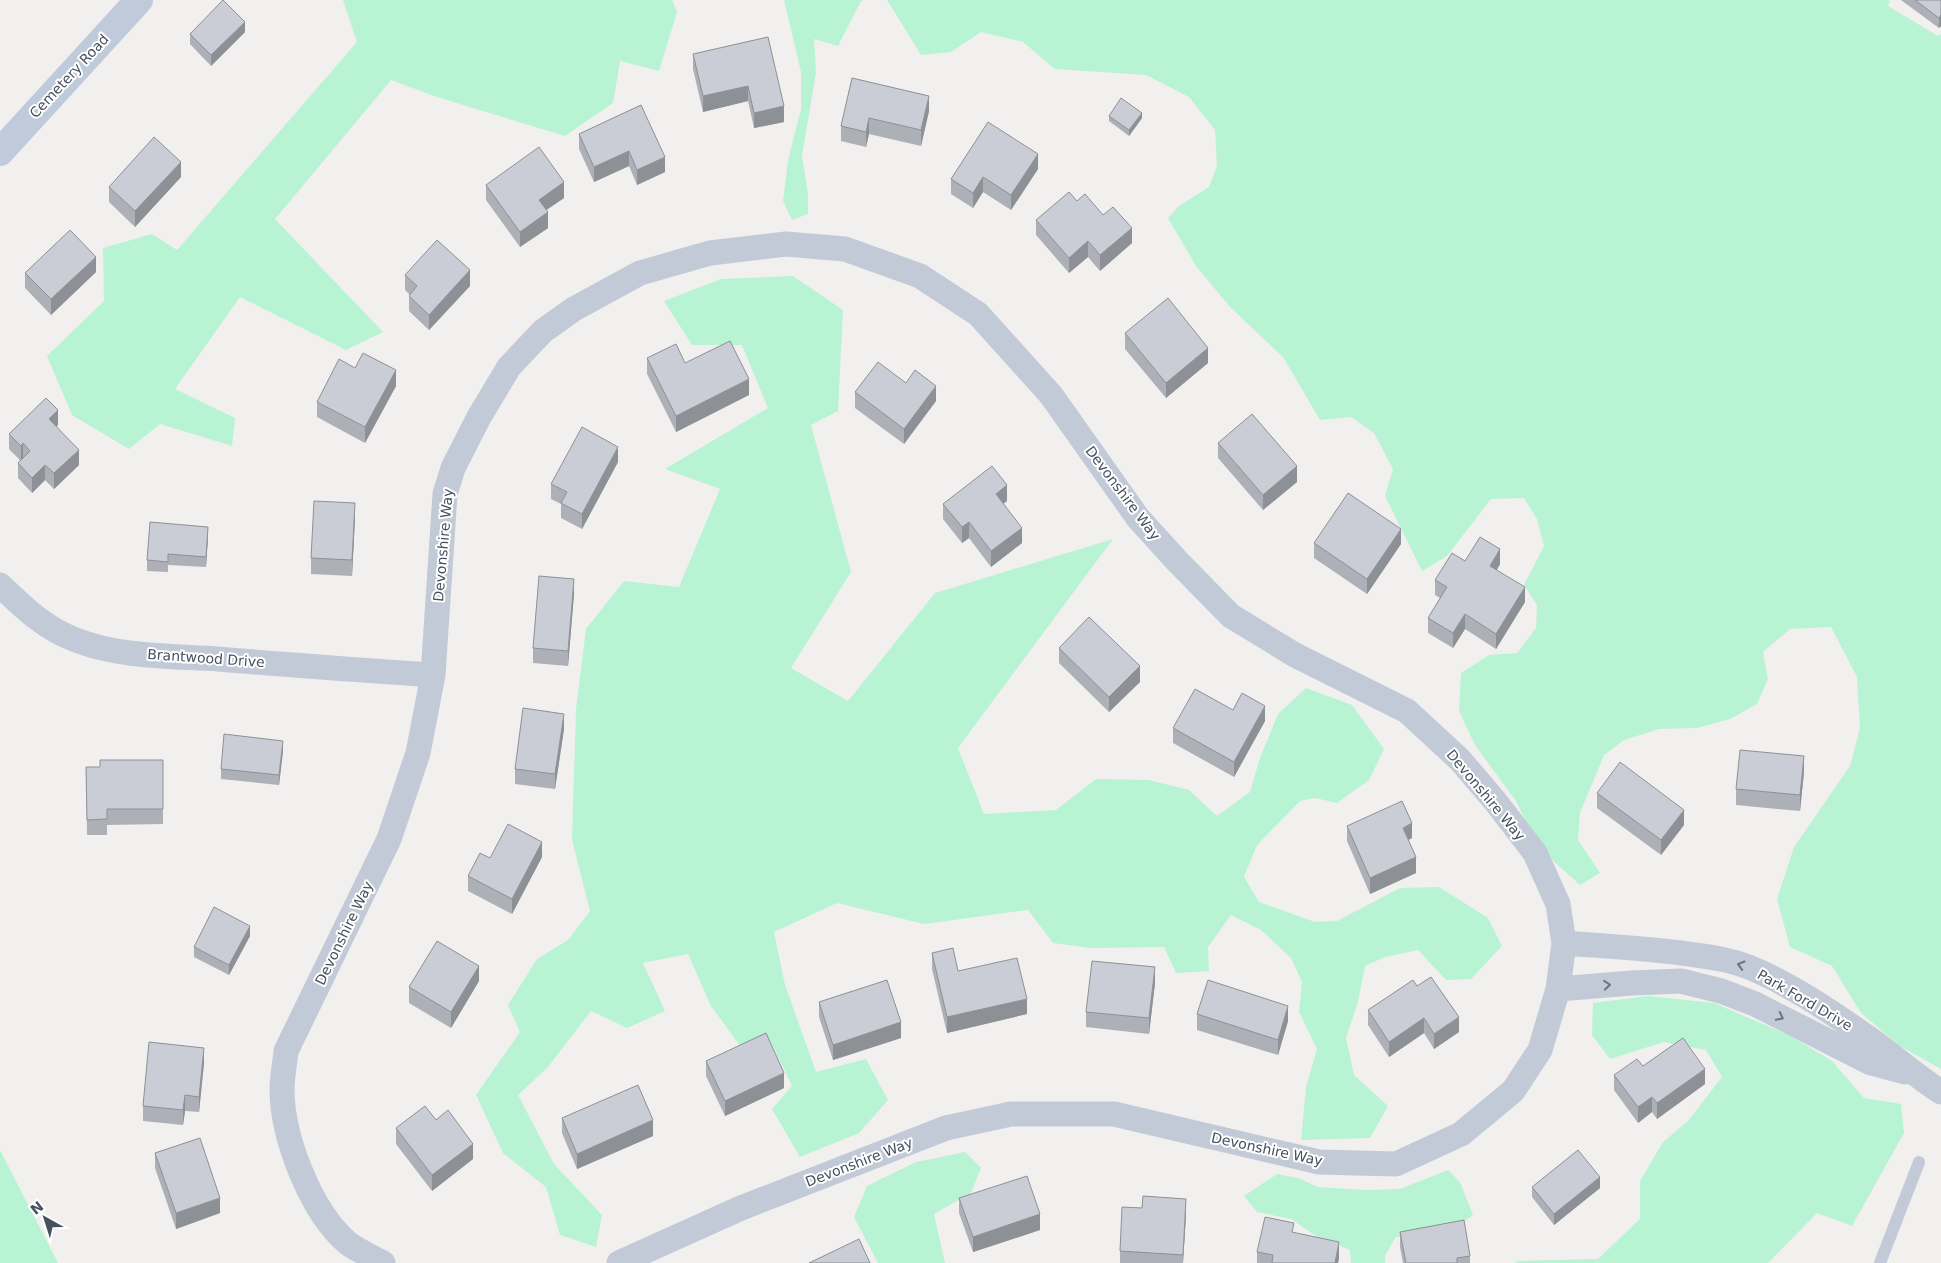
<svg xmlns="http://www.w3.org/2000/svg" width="1941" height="1263" viewBox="0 0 1941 1263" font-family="'DejaVu Sans',sans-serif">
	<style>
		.green { fill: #b8f4d3 }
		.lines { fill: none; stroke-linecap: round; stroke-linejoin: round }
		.lane { stroke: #c1cad6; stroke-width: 12 }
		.street { stroke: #c1cad6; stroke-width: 25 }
		.secondary { stroke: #bfcada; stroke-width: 28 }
		.wall { fill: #aeb0b7 }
		.shaded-wall { fill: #8d9095 }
		.building { fill: #cacdd5; stroke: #8d9095 }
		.oneway { stroke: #6a7583 }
		.labels { text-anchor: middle; stroke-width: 4; stroke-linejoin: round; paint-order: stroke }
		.street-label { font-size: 14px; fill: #45515f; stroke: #fff }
	</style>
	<rect width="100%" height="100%" fill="#f2efef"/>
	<path class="green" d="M 343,0 L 672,0 L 677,12 L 659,71 L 620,61 L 613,103 L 565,136 L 437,97 L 391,80 L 275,219 L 383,332 L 346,350 L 240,297 L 175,389 L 235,418 L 232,446 L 160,424 L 129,449 L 72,415 L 47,356 L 104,301 L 103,248 L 152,234 L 177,250 L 357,42 Z
		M 784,0 L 864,0 L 861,1 L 838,46 L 814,39 L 816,73 L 802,156 L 808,194 L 808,214 L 792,220 L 783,201 L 788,160 L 801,109 L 801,72 Z
		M 887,0 L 1890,0 L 1888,6 L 1938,36 L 1941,34 L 1941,1069 L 1900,1046 L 1861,1013 L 1832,966 L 1790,947 L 1777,899 L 1794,847 L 1850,766 L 1860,728 L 1857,677 L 1831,627 L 1790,629 L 1763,652 L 1768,679 L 1757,704 L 1730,719 L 1697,728 L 1659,729 L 1624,740 L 1604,755 L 1580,813 L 1578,840 L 1600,873 L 1580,885 L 1539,848 L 1516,801 L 1475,745 L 1459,711 L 1461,673 L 1489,655 L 1517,653 L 1536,628 L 1537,605 L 1524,585 L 1544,546 L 1537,519 L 1524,498 L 1491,499 L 1447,556 L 1422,571 L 1385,496 L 1393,469 L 1374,433 L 1351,417 L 1320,420 L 1283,357 L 1231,308 L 1196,266 L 1168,218 L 1179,206 L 1209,187 L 1217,166 L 1215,130 L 1189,97 L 1146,75 L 1055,69 L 1023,42 L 981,32 L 951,52 L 921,55 Z
		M 793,276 L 843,310 L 838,411 L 811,425 L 851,572 L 791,668 L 848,701 L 935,593 L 1113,539 L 958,748 L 984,814 L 1056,810 L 1096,779 L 1149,780 L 1189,790 L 1217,816 L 1250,792 L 1260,758 L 1278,714 L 1306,688 L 1352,705 L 1384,749 L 1369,780 L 1337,803 L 1315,798 L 1300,801 L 1257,845 L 1244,877 L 1259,902 L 1315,922 L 1337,921 L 1400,888 L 1439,887 L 1488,918 L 1502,946 L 1471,979 L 1446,980 L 1418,950 L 1385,957 L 1365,966 L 1358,1002 L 1346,1038 L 1354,1075 L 1388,1106 L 1370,1138 L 1301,1140 L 1306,1087 L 1317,1049 L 1299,1012 L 1302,982 L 1291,958 L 1261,930 L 1231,915 L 1208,947 L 1209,971 L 1176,973 L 1164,947 L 1091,948 L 1053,943 L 1028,910 L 924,924 L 837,903 L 774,932 L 785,985 L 816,1072 L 866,1059 L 888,1100 L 859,1133 L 800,1157 L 772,1109 L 792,1086 L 771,1042 L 743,1050 L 711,1006 L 688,954 L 643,963 L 665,1011 L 627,1028 L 591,1011 L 547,1068 L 518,1095 L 554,1164 L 602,1215 L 596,1247 L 560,1235 L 546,1187 L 503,1153 L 476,1095 L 520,1032 L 508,1005 L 537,959 L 568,940 L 590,911 L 572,840 L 576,709 L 586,629 L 624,581 L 679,587 L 720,489 L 665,469 L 768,408 L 742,345 L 692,345 L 664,301 L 721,279 Z
		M 1648,996 L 1714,1003 L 1791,1036 L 1832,1061 L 1864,1098 L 1901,1104 L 1904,1133 L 1852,1226 L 1817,1213 L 1768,1263 L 1515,1263 L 1518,1261 L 1598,1259 L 1640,1219 L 1640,1181 L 1663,1142 L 1688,1121 L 1722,1077 L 1706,1050 L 1664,1042 L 1610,1059 L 1592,1035 L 1593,1003 Z
		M 0,1150 L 58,1263 L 0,1263 Z
		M 965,1152 L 981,1168 L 971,1193 L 934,1214 L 945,1263 L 878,1263 L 854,1217 L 867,1186 L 916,1162 Z
		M 1448,1170 L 1460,1182 L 1473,1215 L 1455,1228 L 1424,1229 L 1395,1238 L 1385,1256 L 1385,1263 L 1351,1263 L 1350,1250 L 1316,1236 L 1291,1219 L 1257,1212 L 1244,1196 L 1277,1174 L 1298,1178 L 1318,1187 L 1366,1190 L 1400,1189 Z"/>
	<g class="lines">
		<path class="lane" d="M 1880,1263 L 1919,1162"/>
		<path class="street" d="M 0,585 C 23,607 45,629 76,640 C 118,657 172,656 218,659 C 289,665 361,670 433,675
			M 1564,943 C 1603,946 1642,948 1681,953 C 1704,956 1729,959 1751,968 C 1792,985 1835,1014 1871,1040 C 1895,1057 1916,1076 1941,1092
			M 1558,989 L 1632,983 L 1681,981 L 1721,991 L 1755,1004 L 1871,1063 L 1905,1072
			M 383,1263 C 372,1257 359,1251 349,1244 C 311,1213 282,1137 282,1089 C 282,1077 285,1063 286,1051 L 389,839 L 418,753 L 433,675 L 445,494 L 453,468 L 479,417 L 509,367 L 543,331 L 574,309 L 640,273 L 710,253 L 786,244 L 845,249 L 920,276 L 978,314 L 1051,395 L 1138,518 L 1178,562 L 1231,616 L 1295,655 L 1407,711 L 1460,760 L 1495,801 L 1535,853 L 1558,904 L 1564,943 L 1558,989 L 1540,1050 L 1513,1091 L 1461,1134 L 1396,1164 L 1319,1162 L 1114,1114 L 1011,1114 L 946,1128 L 741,1208 L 619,1263"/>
		<path class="secondary" d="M 0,152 L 139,0"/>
	</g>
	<path class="wall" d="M 1901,0 L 1941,0 L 1941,26 L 1939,28 Z
		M 245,32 L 211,66 L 190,44 L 190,34 Z
		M 768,37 L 784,122 L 754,128 L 748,101 L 703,112 L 693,69 L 693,54 Z
		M 852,78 L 929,111 L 921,146 L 869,134 L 866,147 L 841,141 L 841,126 Z
		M 641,105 L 665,172 L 637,185 L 629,166 L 594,182 L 579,149 L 579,134 Z
		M 1109,116 L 1142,118 L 1129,136 L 1109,121 Z
		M 1038,169 L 1011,210 L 983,192 L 973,208 L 951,194 L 951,179 Z
		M 181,177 L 135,227 L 109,202 L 109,187 Z
		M 486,185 L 564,198 L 546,210 L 548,228 L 520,247 L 486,200 Z
		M 1077,201 L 1103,215 L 1132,243 L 1100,271 L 1088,257 L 1069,273 L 1036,235 L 1036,220 Z
		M 96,272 L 51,315 L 25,288 L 25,273 Z
		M 405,275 L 470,286 L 429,330 L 409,311 L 409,296 L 410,295 L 405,290 Z
		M 1125,333 L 1208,363 L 1166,398 L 1125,349 Z
		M 647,358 L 685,363 L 749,395 L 676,432 L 647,374 Z
		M 355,368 L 396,386 L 365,443 L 317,417 L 317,402 Z
		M 906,383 L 936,401 L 904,444 L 855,408 L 855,392 Z
		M 58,425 L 56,427 L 79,465 L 54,489 L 45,480 L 32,493 L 18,478 L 18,463 L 20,460 L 9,449 L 9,434 Z
		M 1218,443 L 1297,482 L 1263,510 L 1218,458 Z
		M 618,462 L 582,529 L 561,518 L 561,504 L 551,499 L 551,484 Z
		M 1007,501 L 1003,504 L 1022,543 L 991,567 L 969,538 L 962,543 L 943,519 L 943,504 Z
		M 355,518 L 352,576 L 311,574 L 311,558 Z
		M 208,537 L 206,567 L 168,565 L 168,572 L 147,571 L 147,560 Z
		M 1314,543 L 1401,544 L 1367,594 L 1314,558 Z
		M 1465,561 L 1500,564 L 1497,570 L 1525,602 L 1496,649 L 1465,629 L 1453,648 L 1428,633 L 1428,618 L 1440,598 L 1435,595 L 1435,580 Z
		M 574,594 L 568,666 L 533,663 L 533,648 Z
		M 1059,648 L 1140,682 L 1109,712 L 1059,663 Z
		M 1233,710 L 1265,721 L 1234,777 L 1173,743 L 1173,728 Z
		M 564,729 L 555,789 L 515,784 L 515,769 Z
		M 283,751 L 279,785 L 221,779 L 221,769 Z
		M 163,760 L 163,824 L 107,825 L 107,835 L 87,835 L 86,767 L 100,767 Z
		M 1804,772 L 1800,811 L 1736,805 L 1736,789 Z
		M 1597,793 L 1684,825 L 1661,855 L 1597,808 Z
		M 1347,826 L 1412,838 L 1408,840 L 1416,873 L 1370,894 L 1347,841 Z
		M 542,857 L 512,914 L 468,891 L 468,876 L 490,858 Z
		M 250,936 L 229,975 L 194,957 L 194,947 Z
		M 932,953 L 958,971 L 1027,1014 L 947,1033 L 932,969 Z
		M 479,981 L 451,1028 L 409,1003 L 409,987 Z
		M 1155,983 L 1149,1034 L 1086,1027 L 1086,1012 Z
		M 1417,986 L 1459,1032 L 1434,1049 L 1424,1033 L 1389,1057 L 1368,1025 L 1368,1010 Z
		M 819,1002 L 901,1038 L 833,1060 L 819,1017 Z
		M 1197,1014 L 1288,1021 L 1278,1055 L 1197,1030 Z
		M 706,1061 L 784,1088 L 725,1116 L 706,1076 Z
		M 204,1063 L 199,1112 L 185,1111 L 183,1125 L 143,1121 L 143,1106 Z
		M 1643,1066 L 1705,1084 L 1657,1119 L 1652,1112 L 1638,1123 L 1614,1090 L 1614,1075 Z
		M 562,1118 L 653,1136 L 577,1169 L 562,1133 Z
		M 436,1120 L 473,1159 L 432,1191 L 396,1144 L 396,1128 Z
		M 155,1153 L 220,1213 L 176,1229 L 155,1168 Z
		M 1532,1187 L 1600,1188 L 1554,1225 L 1532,1197 Z
		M 959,1198 L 1040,1230 L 973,1252 L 959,1213 Z
		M 1142,1208 L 1186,1214 L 1183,1263 L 1120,1263 L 1120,1251 Z
		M 1400,1232 L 1470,1256 L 1470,1263 L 1403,1263 L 1400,1247 Z
		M 1294,1233 L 1339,1258 L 1338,1263 L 1257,1263 L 1257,1252 Z"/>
	<path class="shaded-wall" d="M 1941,15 L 1941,26 L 1939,28 L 1939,18 Z
		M 245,22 L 245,32 L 211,66 L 211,55 Z
		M 748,86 L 748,101 L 703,112 L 703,96 Z
		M 929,96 L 929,111 L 921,146 L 921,130 Z
		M 784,106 L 784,122 L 754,128 L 754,113 Z
		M 1142,113 L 1142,118 L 1129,136 L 1129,130 Z
		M 869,118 L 869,134 L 866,147 L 866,132 Z
		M 629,151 L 629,166 L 594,182 L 594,167 Z
		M 1038,154 L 1038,169 L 1011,210 L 1011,195 Z
		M 665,157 L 665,172 L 637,185 L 637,170 Z
		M 181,162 L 181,177 L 135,227 L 135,211 Z
		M 983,177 L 983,192 L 973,208 L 973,193 Z
		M 564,182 L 564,198 L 539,215 L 539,200 Z
		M 548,212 L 548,228 L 520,247 L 520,232 Z
		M 1132,228 L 1132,243 L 1100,271 L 1100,255 Z
		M 1088,241 L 1088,257 L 1069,273 L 1069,258 Z
		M 96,257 L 96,272 L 51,315 L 51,299 Z
		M 470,270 L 470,286 L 429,330 L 429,315 Z
		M 1208,348 L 1208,363 L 1166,398 L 1166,383 Z
		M 396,370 L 396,386 L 365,443 L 365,427 Z
		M 749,379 L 749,395 L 676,432 L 676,416 Z
		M 936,386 L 936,401 L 904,444 L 904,429 Z
		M 58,410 L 58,425 L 49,434 L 49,419 Z
		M 23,443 L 23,459 L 21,461 L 21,446 Z
		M 618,447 L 618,462 L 582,529 L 582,514 Z
		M 79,450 L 79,465 L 54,489 L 54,473 Z
		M 45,465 L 45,480 L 32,493 L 32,478 Z
		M 1297,466 L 1297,482 L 1263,510 L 1263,495 Z
		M 1007,485 L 1007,501 L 996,509 L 996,494 Z
		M 355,503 L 355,518 L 352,576 L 352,560 Z
		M 969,522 L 969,538 L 962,543 L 962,527 Z
		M 208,527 L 208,537 L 206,567 L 206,557 Z
		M 1022,528 L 1022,543 L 991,567 L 991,551 Z
		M 1401,529 L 1401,544 L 1367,594 L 1367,579 Z
		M 1500,549 L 1500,564 L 1490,581 L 1490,566 Z
		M 574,579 L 574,594 L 568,666 L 568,651 Z
		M 1525,587 L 1525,602 L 1496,649 L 1496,634 Z
		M 1465,614 L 1465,629 L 1453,648 L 1453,633 Z
		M 1140,666 L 1140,682 L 1109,712 L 1109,697 Z
		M 1265,706 L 1265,721 L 1234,777 L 1234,762 Z
		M 564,714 L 564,729 L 555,789 L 555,774 Z
		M 283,741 L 283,751 L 279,785 L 279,775 Z
		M 1804,756 L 1804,772 L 1800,811 L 1800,795 Z
		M 1684,810 L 1684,825 L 1661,855 L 1661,840 Z
		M 1412,823 L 1412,838 L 1403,843 L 1403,828 Z
		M 542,842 L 542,857 L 512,914 L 512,899 Z
		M 1416,857 L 1416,873 L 1370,894 L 1370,878 Z
		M 250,926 L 250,936 L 229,975 L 229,965 Z
		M 479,966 L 479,981 L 451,1028 L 451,1012 Z
		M 1155,967 L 1155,983 L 1149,1034 L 1149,1018 Z
		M 1027,999 L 1027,1014 L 947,1033 L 947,1017 Z
		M 1288,1006 L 1288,1021 L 1278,1055 L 1278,1040 Z
		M 1459,1017 L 1459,1032 L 1434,1049 L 1434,1034 Z
		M 1424,1018 L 1424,1033 L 1389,1057 L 1389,1042 Z
		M 901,1022 L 901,1038 L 833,1060 L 833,1045 Z
		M 204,1048 L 204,1063 L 199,1112 L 199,1097 Z
		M 1705,1069 L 1705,1084 L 1657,1119 L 1657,1103 Z
		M 784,1073 L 784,1088 L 725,1116 L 725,1101 Z
		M 185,1095 L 185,1111 L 183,1125 L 183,1110 Z
		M 1652,1097 L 1652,1112 L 1638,1123 L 1638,1107 Z
		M 653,1120 L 653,1136 L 577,1169 L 577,1154 Z
		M 473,1144 L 473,1159 L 432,1191 L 432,1175 Z
		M 1600,1177 L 1600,1188 L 1554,1225 L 1554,1214 Z
		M 220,1198 L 220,1213 L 176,1229 L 176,1213 Z
		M 1186,1199 L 1186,1214 L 1183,1263 L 1183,1255 Z
		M 1040,1214 L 1040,1230 L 973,1252 L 973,1237 Z
		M 1339,1242 L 1339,1258 L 1338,1263 L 1335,1263 Z"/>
	<path class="building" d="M 223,0 L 245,22 L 211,55 L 190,34 Z
		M 1915,0 L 1941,0 L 1941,15 L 1939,18 Z
		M 768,37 L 784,106 L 754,113 L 748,86 L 703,96 L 693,54 Z
		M 852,78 L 929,96 L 921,130 L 869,118 L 866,132 L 841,126 Z
		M 1121,98 L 1142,113 L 1129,130 L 1109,116 Z
		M 641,105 L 665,157 L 637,170 L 629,151 L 594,167 L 579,134 Z
		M 988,122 L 1038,154 L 1011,195 L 983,177 L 973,193 L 951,179 Z
		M 154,137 L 181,162 L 135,211 L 109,187 Z
		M 539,147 L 564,182 L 539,200 L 548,212 L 520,232 L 486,185 Z
		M 1069,192 L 1077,201 L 1085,194 L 1103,215 L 1113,207 L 1132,228 L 1100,255 L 1088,241 L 1069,258 L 1036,220 Z
		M 70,230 L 96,257 L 51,299 L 25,273 Z
		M 437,240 L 470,270 L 429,315 L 409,296 L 417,286 L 405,275 Z
		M 1168,298 L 1208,348 L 1166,383 L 1125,333 Z
		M 730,341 L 749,379 L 676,416 L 647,358 L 676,344 L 685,363 Z
		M 363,353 L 396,370 L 365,427 L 317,402 L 339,359 L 355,368 Z
		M 878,362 L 906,383 L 915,370 L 936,386 L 904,429 L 855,392 Z
		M 46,398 L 58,410 L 49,419 L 79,450 L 54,473 L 45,465 L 32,478 L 18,463 L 30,451 L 23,443 L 21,446 L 9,434 Z
		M 1252,414 L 1297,466 L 1263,495 L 1218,443 Z
		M 582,427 L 618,447 L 582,514 L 561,503 L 567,492 L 551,484 Z
		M 992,466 L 1007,485 L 996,494 L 1022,528 L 991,551 L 969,522 L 962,527 L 943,504 Z
		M 1348,493 L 1401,529 L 1367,579 L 1314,543 Z
		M 314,501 L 355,503 L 352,560 L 311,558 Z
		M 150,522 L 208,527 L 206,557 L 168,554 L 168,562 L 147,560 Z
		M 1480,537 L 1500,549 L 1490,566 L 1525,587 L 1496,634 L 1465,614 L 1453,633 L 1428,618 L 1447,587 L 1435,580 L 1452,553 L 1465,561 Z
		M 539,576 L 574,579 L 568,651 L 533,648 Z
		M 1089,617 L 1140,666 L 1109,697 L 1059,648 Z
		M 1195,689 L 1233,710 L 1242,693 L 1265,706 L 1234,762 L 1173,728 Z
		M 523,708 L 564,714 L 555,774 L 515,769 Z
		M 224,734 L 283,741 L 279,775 L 221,769 Z
		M 1740,750 L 1804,756 L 1800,795 L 1736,789 Z
		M 100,760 L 163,760 L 163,809 L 107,809 L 107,819 L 87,820 L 86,767 L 100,767 Z
		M 1620,762 L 1684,810 L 1661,840 L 1597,793 Z
		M 1402,801 L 1412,823 L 1403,828 L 1416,857 L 1370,878 L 1347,826 Z
		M 508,824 L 542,842 L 512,899 L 468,876 L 480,853 L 490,858 Z
		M 214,907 L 250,926 L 229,965 L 194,947 Z
		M 437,941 L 479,966 L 451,1012 L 409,987 Z
		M 953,948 L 958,971 L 1017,958 L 1027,999 L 947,1017 L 932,953 Z
		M 1092,961 L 1155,967 L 1149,1018 L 1086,1012 Z
		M 1431,977 L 1459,1017 L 1434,1034 L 1424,1018 L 1389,1042 L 1368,1010 L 1413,980 L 1417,986 Z
		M 887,980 L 901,1022 L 833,1045 L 819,1002 Z
		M 1208,980 L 1288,1006 L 1278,1040 L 1197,1014 Z
		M 766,1033 L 784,1073 L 725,1101 L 706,1061 Z
		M 1683,1038 L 1705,1069 L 1657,1103 L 1652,1097 L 1638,1107 L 1614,1075 L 1637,1059 L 1643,1066 Z
		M 149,1042 L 204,1048 L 199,1097 L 185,1095 L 183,1110 L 143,1106 Z
		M 638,1085 L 653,1120 L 577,1154 L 562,1118 Z
		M 425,1106 L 436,1120 L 448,1110 L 473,1144 L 432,1175 L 396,1128 Z
		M 200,1138 L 220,1198 L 176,1213 L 155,1153 Z
		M 1578,1150 L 1600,1177 L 1554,1214 L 1532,1187 Z
		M 1027,1176 L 1040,1214 L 973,1237 L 959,1198 Z
		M 1143,1196 L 1186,1199 L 1183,1255 L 1120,1251 L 1122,1207 L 1142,1208 Z
		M 1265,1217 L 1294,1223 L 1292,1232 L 1339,1242 L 1335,1263 L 1272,1263 L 1273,1255 L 1257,1252 Z
		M 1464,1220 L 1470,1256 L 1457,1258 L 1457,1263 L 1406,1263 L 1400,1232 Z
		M 859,1239 L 870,1263 L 809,1263 Z"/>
	<defs><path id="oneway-chevron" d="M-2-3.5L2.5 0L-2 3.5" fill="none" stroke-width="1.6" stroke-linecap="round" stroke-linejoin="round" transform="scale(1.25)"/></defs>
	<g class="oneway">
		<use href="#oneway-chevron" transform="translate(1741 965) rotate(-164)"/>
		<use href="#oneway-chevron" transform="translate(1607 985) rotate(-5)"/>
		<use href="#oneway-chevron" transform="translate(1780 1017) rotate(27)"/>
	</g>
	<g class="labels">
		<g class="street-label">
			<text transform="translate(69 76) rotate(-47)" y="5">Cemetery Road</text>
			<text transform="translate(1123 493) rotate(53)" y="5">Devonshire Way</text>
			<text transform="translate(443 545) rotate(-85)" y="5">Devonshire Way</text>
			<text transform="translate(206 658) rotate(4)" y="5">Brantwood Drive</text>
			<text transform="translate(1486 795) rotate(50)" y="5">Devonshire Way</text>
			<text transform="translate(344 933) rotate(-64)" y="5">Devonshire Way</text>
			<text transform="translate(1805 1000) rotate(30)" y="5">Park Ford Drive</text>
			<text transform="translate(1267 1149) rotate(12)" y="5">Devonshire Way</text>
			<text transform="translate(859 1162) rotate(-21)" y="5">Devonshire Way</text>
		</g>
	</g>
	<g transform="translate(45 1218) rotate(321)" stroke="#ffffff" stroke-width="4" paint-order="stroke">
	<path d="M0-4L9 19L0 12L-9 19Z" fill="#45515f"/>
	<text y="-8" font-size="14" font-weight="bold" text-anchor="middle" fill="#45515f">N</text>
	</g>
</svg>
